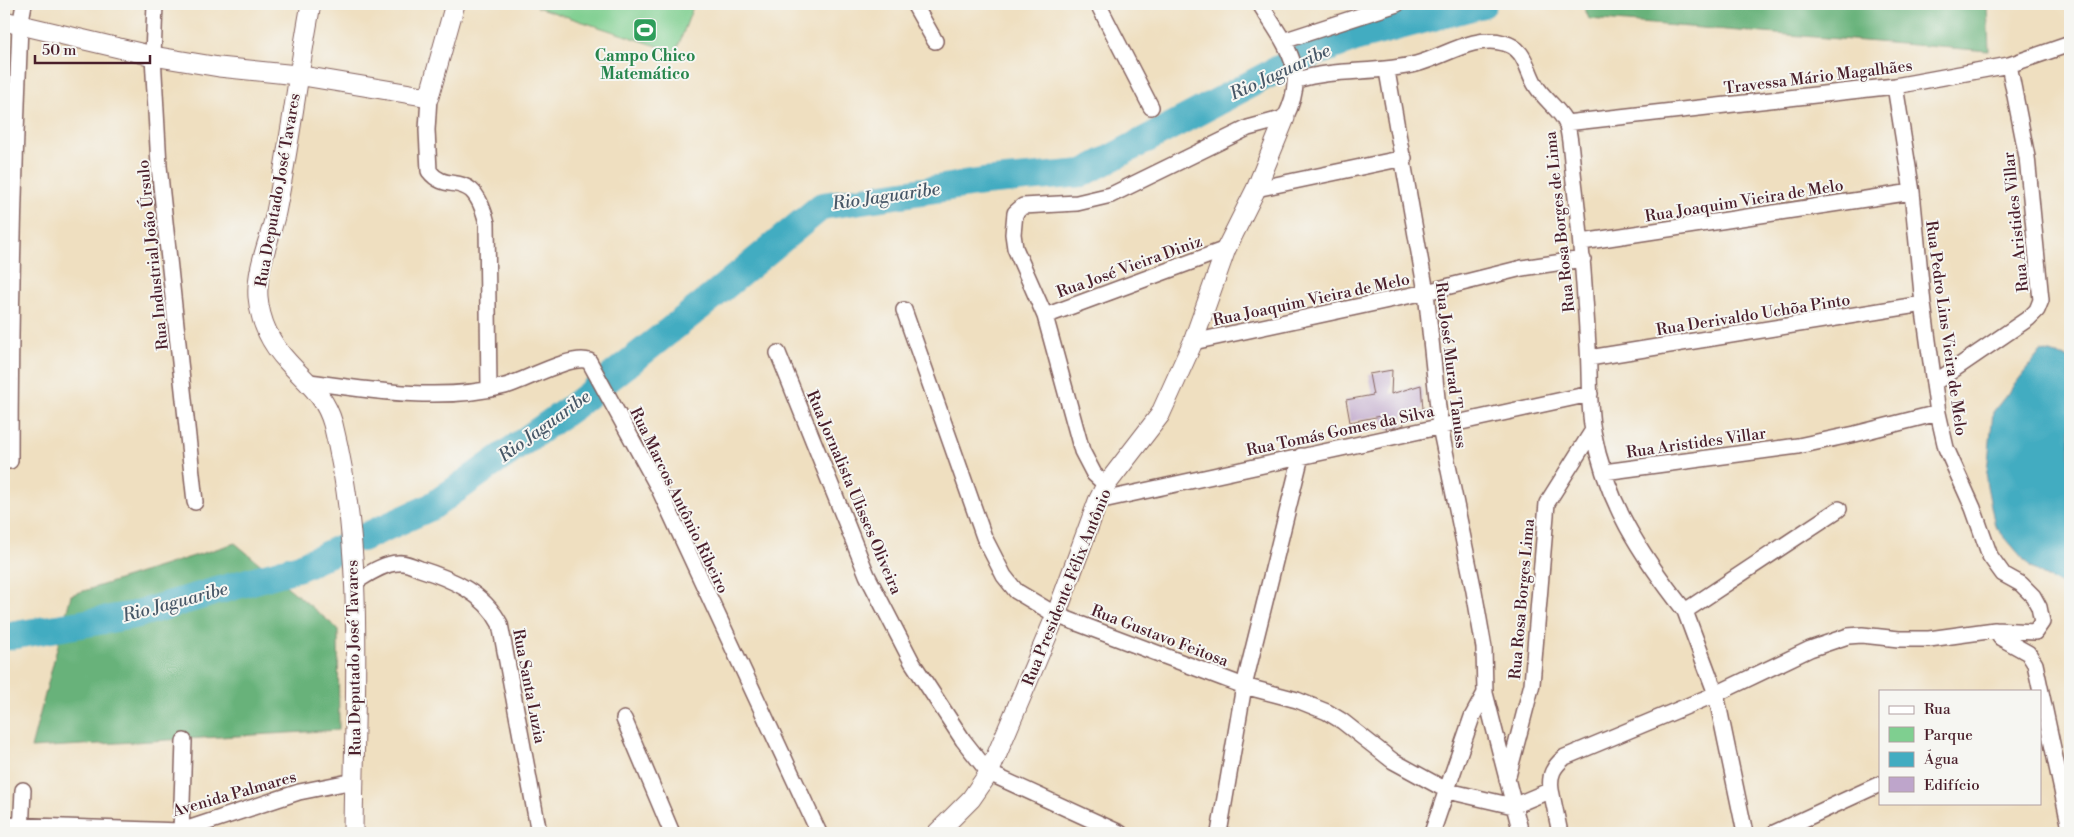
<svg xmlns="http://www.w3.org/2000/svg" width="2074" height="837" viewBox="0 0 2074 837" font-family="'Libre Bodoni',serif">
	<style>
		.green { fill: #7fcf90; stroke: #64775e }
		.forest { fill: #67b27a; stroke: #586852 }
		.water { fill: #42acc1; stroke: #466676 }
		.lines { fill: none; stroke-linecap: round; stroke-linejoin: round }
		.river { stroke: #42acc1; stroke-width: 28 }
		.building { fill: #bea5cb }
		.minor-casing { stroke: #84625f; stroke-width: 18 }
		.tertiary-casing { stroke: #84625f; stroke-width: 21 }
		.minor { stroke: #fff; stroke-width: 15 }
		.tertiary { stroke: #fff; stroke-width: 19 }
		.labels { text-anchor: middle; stroke-width: 4; stroke-linejoin: round; paint-order: stroke }
		.leisure-label { font-size: 16px; font-weight: bold; fill: #27864d; stroke: #f6f6f2 }
		.street-label { font-size: 16px; fill: #4a1f2b; stroke: #f6f6f2 }
		.water-label { font-size: 18px; font-style: italic; fill: #475767; stroke: #f6f6f2 }
	</style>
	<rect width="100%" height="100%" fill="#f6f6f2"/>
	<filter id="ink" filterUnits="userSpaceOnUse"><feTurbulence type="fractalNoise" baseFrequency=".02" numOctaves="2"/><feDisplacementMap in="SourceGraphic" scale="10" xChannelSelector="R" yChannelSelector="G"/><feConvolveMatrix kernelMatrix="1 2 1 2 8 2 1 2 1" color-interpolation-filters="sRGB"/></filter>
	<filter id="wash" filterUnits="userSpaceOnUse"><feTurbulence type="fractalNoise" baseFrequency=".0096" numOctaves="4" result="noise"/><feDisplacementMap in="SourceGraphic" scale="20" xChannelSelector="R" yChannelSelector="G"/><feGaussianBlur stdDeviation="1.12" result="paint"/><feColorMatrix in="noise" values="0 0 0 0 0 0 0 0 0 0 0 0 0 0 0 0 0 1.4 0 .05"/><feComposite in="paint" operator="in"/></filter>
	<g filter="url(#wash)">
		<rect width="100%" height="100%" fill="#efdfc0"/>
		<path class="green" d="M 538,4 L 694,4 L 676,52 L 537,7 Z"/>
		<path class="forest" d="M 1583,4 L 1987,4 L 1989,51 L 1589,19 Z
			M 235,543 L 338,629 L 339,730 L 31,748 L 71,595 Z"/>
		<path class="water" d="M 2041,351 L 2070,358 L 2070,590 L 2031,568 L 1995,526 L 1986,481 L 1993,412 Z"/>
		<g class="lines">
			<path class="river" d="M 362,538 L 431,507 L 574,406 L 707,301 L 822,206 L 983,182 L 1083,173 L 1294,61 L 1358,37 L 1483,4
				M 4,637 L 134,615 L 300,567 L 341,548"/>
		</g>
		<g id="blocks">
			<path class="building" d="M 1392,370 L 1391,394 L 1421,385 L 1423,409 L 1402,415 L 1404,425 L 1387,430 L 1381,416 L 1350,422 L 1346,400 L 1373,395 L 1369,374 Z"/>
		</g>
	</g>
	<g filter="url(#ink)">
		<use href="#blocks" fill-opacity="0" stroke="#84625f" stroke-width="1"/>
		<g class="lines">
			<defs>
				<path id="minor" d="M 155,4 L 153,56 L 159,166 L 195,502
					M 914,4 L 935,41
					M 1098,4 L 1151,107
					M 1283,41 L 1397,4
					M 1387,71 L 1426,292 L 1440,427 L 1474,591 L 1484,648 L 1485,693 L 1521,833
					M 1297,80 C 1336,68 1376,74 1416,64 C 1444,57 1474,34 1504,43 C 1525,48 1526,68 1535,84 C 1542,98 1561,110 1566,123 C 1571,134 1572,167 1574,181 C 1581,236 1585,292 1588,347 C 1590,375 1588,404 1593,431 C 1606,502 1641,555 1685,611
					M 429,97 L 427,130 L 429,171 C 449,197 472,164 487,223 L 489,389
					M 1566,123 L 1895,86 L 2009,65 L 2070,44
					M 1256,189 L 1404,158
					M 1582,242 L 1912,192
					M 904,310 L 984,537 L 1004,576 L 1016,591 L 1056,615 L 1244,686 L 1297,700 L 1327,712 L 1342,721 L 1393,761 L 1448,791 L 1513,806 L 1551,790 C 1549,775 1553,767 1565,757 L 1716,694 L 1810,649 L 1848,636 L 1862,635 L 1899,639 L 1929,639 L 1995,630 L 2035,632 L 2042,622 L 2039,607 L 2033,596 L 2021,584 L 2003,574 L 1990,556 L 1973,508 L 1946,448 L 1938,413 L 1923,304 L 1912,192 L 1895,86
					M 1045,316 L 1226,249
					M 1193,342 L 1426,292 L 1522,268 L 1583,259
					M 778,353 L 867,575 L 912,662 L 963,740 L 989,773 L 1120,833
					M 1589,358 L 1923,304
					M 310,382 C 373,391 443,402 505,386 C 525,381 571,354 589,361 L 659,489 L 819,833
					M 1934,383 L 2029,318 L 2037,310 L 2041,300 L 2027,157 L 2009,65
					M 10,461 C 10,316 14,171 20,26 L 24,4
					M 1604,472 L 1798,446 L 1855,434 L 1938,413
					M 1106,485 L 1094,474 L 1082,451 L 1045,316 L 1015,248 L 1013,234 L 1015,213 L 1023,206 L 1077,203 L 1111,195 L 1248,128 L 1285,118 C 1310,69 1285,45 1260,4
					M 1098,501 L 1590,394
					M 355,582 C 367,575 384,563 398,563 C 405,562 413,566 420,569 C 452,579 484,593 500,624 L 539,833
					M 1995,630 L 2001,638 L 2028,653 L 2035,664 L 2070,828
					M 624,719 L 672,833
					M 1507,780 L 1532,684 L 1547,503 L 1593,430
					M 1551,790 L 1560,833
					M 4,825 L 181,831 L 299,792 L 354,781
					M 21,833 L 23,790
					M 181,833 L 184,741
					M 1219,833 L 1244,686 L 1301,456
					M 1432,833 L 1472,717 L 1485,693
					M 1745,833 L 1716,694 L 1685,611 L 1839,509
					M 1774,833 L 1880,784"/>
				<path id="tertiary" d="M 311,4 C 298,73 290,143 276,212 C 270,240 256,268 258,297 C 260,321 271,344 288,362 C 307,383 325,395 333,424 C 366,556 354,699 353,833
					M 4,21 L 153,56 L 219,67 L 297,75 L 429,97 L 455,4
					M 937,833 L 971,799 L 989,773 L 1056,615 L 1098,501 L 1106,485 L 1160,415 L 1193,342 L 1226,249 L 1256,189 L 1285,118"/>
			</defs>
			<use href="#minor" class="minor-casing"/>
			<use href="#tertiary" class="tertiary-casing"/>
			<use href="#minor" class="minor"/>
			<use href="#tertiary" class="tertiary"/>
		</g>
	</g>
	<defs>
		<symbol id="stadium-square" viewBox="-11 -11 22 22"><rect x="-9" y="-9" width="18" height="18" rx="4" fill="#2e9e5b" stroke="#f6f6f2"/><path d="M0-5a6.5 5 0 1 0 0 10a6.5 5 0 1 0 0-10ZM-3.5-1.8h7v3.6h-7Z" fill="#fff"/></symbol>
	</defs>
	<g fill-rule="evenodd">
		<use href="#stadium-square" x="631" y="16" width="28" height="28"/>
	</g>
	<g class="labels">
		<g class="leisure-label">
			<text x="645" y="61">Campo Chico<tspan x="645" dy="18">Matemático</tspan></text>
		</g>
		<g class="street-label">
			<text transform="translate(1818 76) rotate(-7)" y="6">Travessa Mário Magalhães</text>
			<text transform="translate(277 190) rotate(-80)" y="6">Rua Deputado José Tavares</text>
			<text transform="translate(1744 200) rotate(-9)" y="6">Rua Joaquim Vieira de Melo</text>
			<text transform="translate(1559 222) rotate(-96)" y="6">Rua Rosa Borges de Lima</text>
			<text transform="translate(2015 222) rotate(-96)" y="6">Rua Aristides Villar</text>
			<text transform="translate(152 255) rotate(-96)" y="6">Rua Industrial João Úrsulo</text>
			<text transform="translate(1129 266) rotate(-20)" y="6">Rua José Vieira Diniz</text>
			<text transform="translate(1311 299) rotate(-12)" y="6">Rua Joaquim Vieira de Melo</text>
			<text transform="translate(1753 314) rotate(-9)" y="6">Rua Derivaldo Uchõa Pinto</text>
			<text transform="translate(1947 328) rotate(82)" y="6">Rua Pedro Lins Vieira de Melo</text>
			<text transform="translate(1452 365) rotate(83)" y="6">Rua José Murad Tanuss</text>
			<text transform="translate(1340 430) rotate(-12)" y="6">Rua Tomás Gomes da Silva</text>
			<text transform="translate(1696 442) rotate(-8)" y="6">Rua Aristides Villar</text>
			<text transform="translate(855 492) rotate(67)" y="6">Rua Jornalista Ulisses Oliveira</text>
			<text transform="translate(680 500) rotate(64)" y="6">Rua Marcos Antônio Ribeiro</text>
			<text transform="translate(1066 587) rotate(-68)" y="6">Rua Presidente Félix Antônio</text>
			<text transform="translate(1521 599) rotate(-85)" y="6">Rua Rosa Borges Lima</text>
			<text transform="translate(1160 635) rotate(21)" y="6">Rua Gustavo Feitosa</text>
			<text transform="translate(353 658) rotate(-91)" y="6">Rua Deputado José Tavares</text>
			<text transform="translate(530 686) rotate(79)" y="6">Rua Santa Luzia</text>
			<text transform="translate(234 793) rotate(-16)" y="6">Avenida Palmares</text>
		</g>
		<g class="water-label">
			<text transform="translate(1280 72) rotate(-25)" y="6">Rio Jaguaribe</text>
			<text transform="translate(886 196) rotate(-8)" y="6">Rio Jaguaribe</text>
			<text transform="translate(544 426) rotate(-36)" y="6">Rio Jaguaribe</text>
			<text transform="translate(175 602) rotate(-15)" y="6">Rio Jaguaribe</text>
		</g>
	</g>
	<rect width="2074" height="837" fill="none" stroke="#f6f6f2" stroke-width="20"/>
	<rect x="1879" y="690" width="162" height="115" fill="#f6f6f2" stroke="#b1a0a2"/>
	<rect x="1889" y="706" width="25" height="8" fill="#ffffff" stroke="#b1a0a2"/>
	<text x="1924" y="714" font-size="15" fill="#4a1f2b">Rua</text>
	<rect x="1889" y="727" width="25" height="15" fill="#7fcf90" stroke="#b1a0a2"/>
	<text x="1924" y="740" font-size="15" fill="#4a1f2b">Parque</text>
	<rect x="1889" y="752" width="25" height="15" fill="#42acc1" stroke="#b1a0a2"/>
	<text x="1924" y="764" font-size="15" fill="#4a1f2b">Água</text>
	<rect x="1889" y="777" width="25" height="15" fill="#bea5cb" stroke="#b1a0a2"/>
	<text x="1924" y="790" font-size="15" fill="#4a1f2b">Edifício</text>
	<path d="M35 55v8h115v-8" fill="none" stroke="#4a1f2b" stroke-width="2.5"/>
	<text x="42" y="55" font-size="15" fill="#4a1f2b" stroke="#f6f6f2" stroke-width="4" paint-order="stroke">50 m</text>
</svg>
